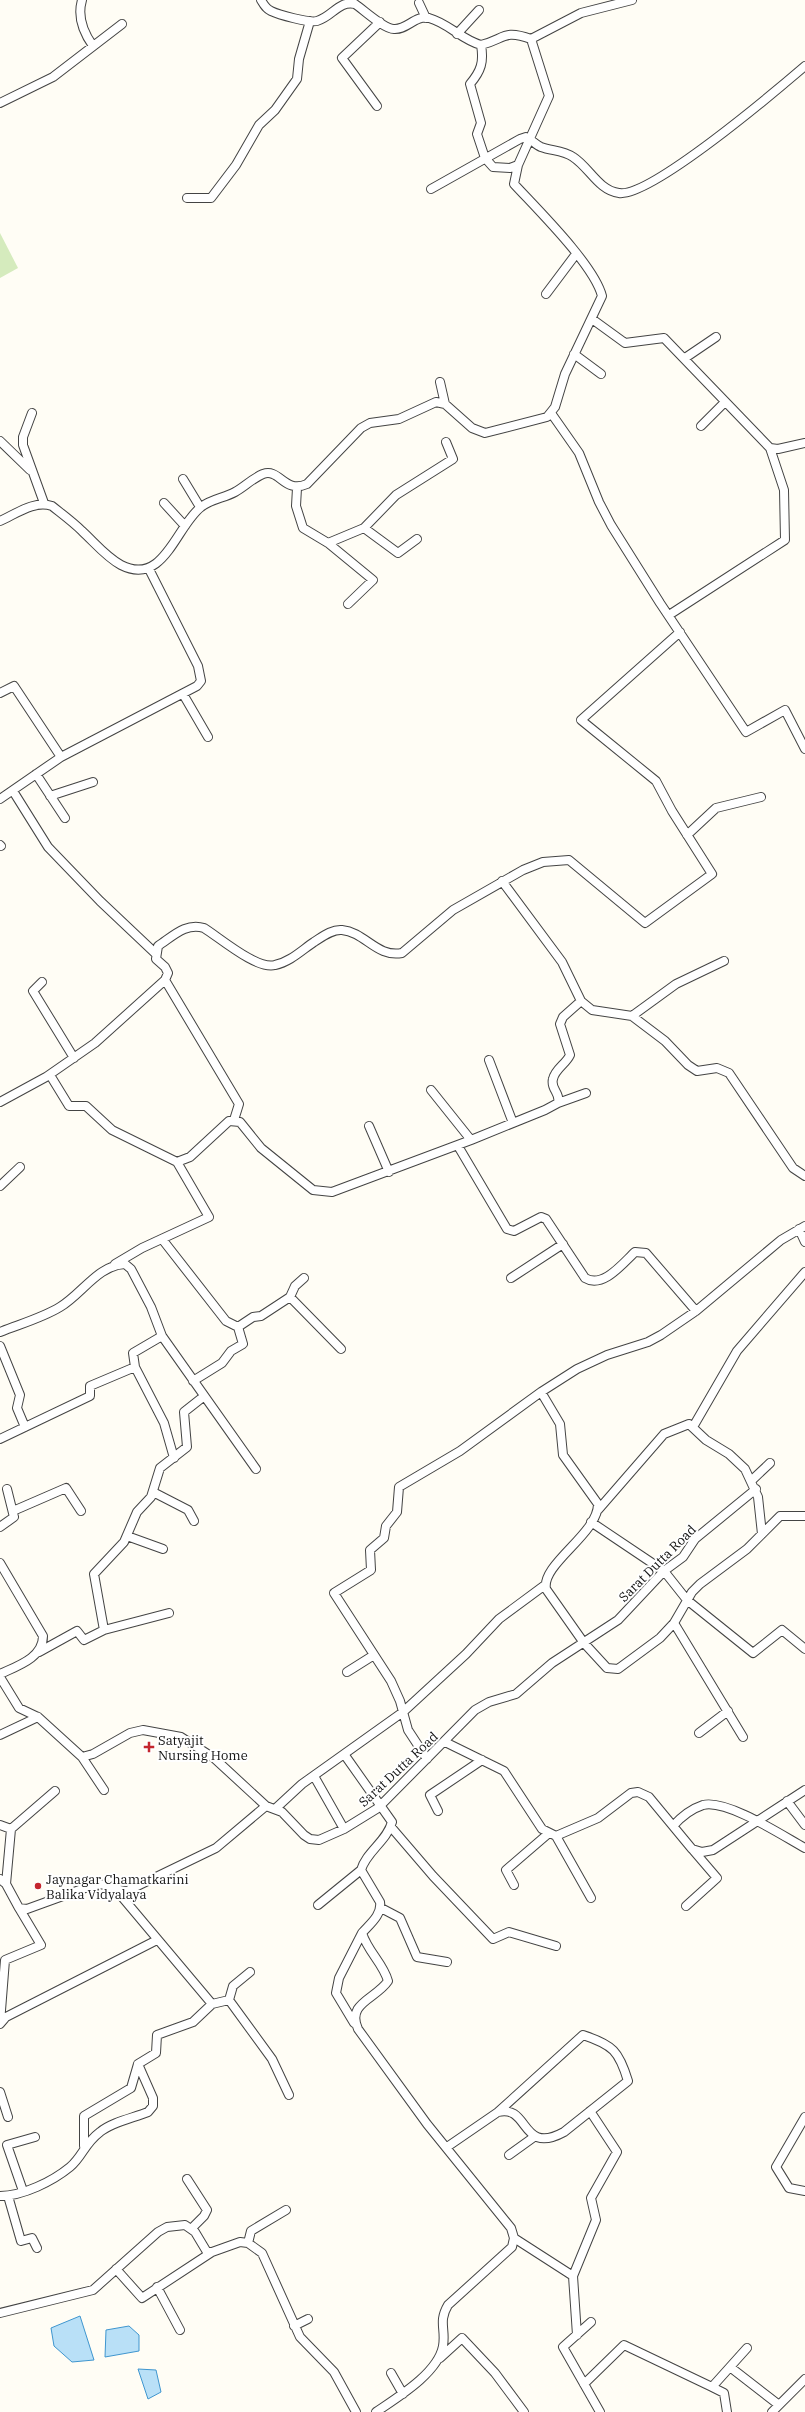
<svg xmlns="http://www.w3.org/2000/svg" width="805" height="2412" viewBox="0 0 805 2412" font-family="'IBM Plex Serif',serif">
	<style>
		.green { fill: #d5ebbd }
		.water { fill: #b9e0f7; stroke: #3f96cf }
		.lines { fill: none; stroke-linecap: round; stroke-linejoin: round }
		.minor-casing { stroke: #444; stroke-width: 10 }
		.minor { stroke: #fff; stroke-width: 8 }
		.poi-dot { fill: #c4262e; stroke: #fff; stroke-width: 1.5 }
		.labels { text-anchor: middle; stroke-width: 4; stroke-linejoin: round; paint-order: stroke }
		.street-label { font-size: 13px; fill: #111; stroke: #fff }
		.poi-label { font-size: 13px; fill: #111; stroke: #fff; text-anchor: start }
	</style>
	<rect width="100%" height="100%" fill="#fffdf5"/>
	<path class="green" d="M 0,233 L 18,268 L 0,278 Z"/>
	<path class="water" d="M 80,2316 L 94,2360 L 72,2362 L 54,2346 L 51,2328 Z
		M 129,2326 L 139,2335 L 139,2351 L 105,2357 L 106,2330 Z
		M 138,2369 L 156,2370 L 161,2392 L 148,2399 Z"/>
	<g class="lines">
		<defs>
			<path id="minor" d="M 82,0 C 77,17 83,32 93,46
				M 261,0 C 264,5 266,9 271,11 C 279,15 309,23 317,21 C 332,17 339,0 355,4 C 364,10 384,29 394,29 C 407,30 415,15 429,18 C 448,23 462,40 481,45 C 505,39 503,29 531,39 L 581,13 L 632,0
				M 419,3 L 426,18
				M 457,34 L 479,10
				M 481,45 C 484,62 481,71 470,84 L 481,123 L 477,134 L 485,158 L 493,167 L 510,168 L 518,165 L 549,96 L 531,39
				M 0,103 L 53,77 L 122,24
				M 377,106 L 342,58 L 380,22
				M 431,189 L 520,139 L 526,137 C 532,140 536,145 541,147 C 552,151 563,150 573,157 C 589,167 599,191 619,193 C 650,198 777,90 805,66
				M 187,198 L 211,198 L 236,165 L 259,125 L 275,110 L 297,79 L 299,59 L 310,21
				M 546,294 L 576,254
				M 592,319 L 625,343 L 664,338 L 770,448 L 778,449 L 805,443
				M 574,354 L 601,374
				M 685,358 L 716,337
				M 440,382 L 445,404
				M 32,413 L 23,437 L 23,445 L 44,503
				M 551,413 L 579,453 L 599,502 L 611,525 L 660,603 L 746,732 L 785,710 L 805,749
				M 701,426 L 725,402
				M 0,441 L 30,470
				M 183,479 L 200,507
				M 297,488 L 296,506 L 303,528 L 328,543 L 364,528 L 398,553 L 417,539
				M 164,503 L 185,526
				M 0,521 C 16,514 34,500 52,506 C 62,514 73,522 82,531 C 95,543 106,557 121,565 C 164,587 176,526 201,507 C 211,499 224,498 235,492 C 244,487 253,478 263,474 C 280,468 284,494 307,484 L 361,428 L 370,423 L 399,419 L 436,402 L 445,404 L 472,428 L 485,433 L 547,417 L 555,407 L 565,374 L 602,296 C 594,265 538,210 514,184 L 518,165
				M 364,528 L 396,495 L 453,459 L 446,442
				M 328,543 L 373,580 L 348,604
				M 669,615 L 785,540 L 784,490 L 770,448
				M 0,693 L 14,686 L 61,757
				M 183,694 L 208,737
				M 36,774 L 65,818
				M 13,791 L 48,847 L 100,901 L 155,953
				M 50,796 L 93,782
				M 0,799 L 61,757 L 197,686 L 201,681 L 198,666 L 149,569
				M 687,835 L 716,808 L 761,797
				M 0,845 L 1,846
				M 502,881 L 562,962 L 581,1001
				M 165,980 L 239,1104 L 234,1120
				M 42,982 L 33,991 L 74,1058
				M 632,1016 L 676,984 L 724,961
				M 489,1060 L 513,1123
				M 50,1075 L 69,1106 L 86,1106 L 112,1130 L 177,1162 L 190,1157 L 229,1121 L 240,1122 L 261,1148 L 313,1190 L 332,1192 L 471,1140 L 545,1110 L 558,1103 C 561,1093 550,1089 553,1079 C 555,1069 566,1064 570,1055 L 560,1024 L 563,1017 L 581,1001 L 592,1010 L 632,1016 L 665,1041 L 688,1065 L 697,1071 L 717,1068 L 729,1073 L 793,1168 L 805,1176
				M 431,1090 L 471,1140
				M 0,1102 L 46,1077 L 95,1043 L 165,980 L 168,973 L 165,967 L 156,959 L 158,946 C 172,937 186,922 204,928 C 220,938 257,970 275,965 C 290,962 302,950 314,942 C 322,937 332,929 342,930 C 365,932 377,958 402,953 L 453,910 L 523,870 L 543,862 L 569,860 L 645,923 L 712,874 L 672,811 L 656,781 L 581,720 L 680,632
				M 558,1103 L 586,1093
				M 369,1126 L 389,1172
				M 458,1146 L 507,1229 L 514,1231 L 541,1217 L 546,1219 L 585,1278 C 603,1289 623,1263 635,1252 L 646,1253 L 696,1311
				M 0,1186 L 20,1167
				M 799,1229 L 805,1242
				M 162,1239 L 226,1321 L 238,1327
				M 115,1264 L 142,1248 L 209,1217 L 177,1162
				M 511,1278 L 563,1244
				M 290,1297 L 341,1349
				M 0,1332 C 20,1324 42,1318 60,1307 C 82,1294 98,1265 125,1264 L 131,1269 L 151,1307 L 162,1336 L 256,1469
				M 0,1346 L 20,1395 L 17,1408 L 25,1427
				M 135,1367 L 164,1423 L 174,1458
				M 193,1381 L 222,1363 L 231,1351 L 243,1344 L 238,1327 L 253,1317 L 261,1316 L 290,1297 L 295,1286 L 304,1278
				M 541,1392 L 560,1424 L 563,1455 L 598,1504 C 598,1534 541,1564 546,1589 L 584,1643 L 607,1668 L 618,1669 L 660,1638 L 674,1623 L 692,1592 L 700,1584 L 747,1549 L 780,1516 L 805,1516
				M 693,1427 L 737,1351 L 805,1272
				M 0,1439 L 90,1396 L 90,1386 L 135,1367 L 133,1353 L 162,1336
				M 751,1481 L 770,1463
				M 153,1492 L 188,1510 L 194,1521
				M 598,1510 L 664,1434 L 689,1424 L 706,1440 L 729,1454 L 745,1469 L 758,1497 L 762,1534
				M 13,1511 L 66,1488 L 81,1511
				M 591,1522 L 664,1571 L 687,1600 L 753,1653 L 782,1630 L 805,1649
				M 0,1527 L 14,1517 L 7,1489
				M 127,1536 L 163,1549
				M 0,1563 L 43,1636 C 43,1658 17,1666 0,1674
				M 674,1623 L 743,1737
				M 104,1630 L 169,1613
				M 39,1652 L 77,1631 L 84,1640 L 104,1630 L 94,1574 L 124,1542 L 137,1512 L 151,1497 L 160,1468 L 187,1447 L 184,1412 L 203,1397
				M 347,1672 L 374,1655
				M 0,1677 L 19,1708 L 38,1717 L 82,1757 L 93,1754 L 130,1733 L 143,1730 L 181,1737 L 214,1758 L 266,1806 L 282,1812 L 304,1835 L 310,1839 L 319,1840 L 344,1829 L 378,1808 L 475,1710 L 489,1702 L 516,1694 L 552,1663 L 618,1620 L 664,1571 L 683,1557 L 695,1539 L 756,1489
				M 699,1733 L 728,1711
				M 0,1735 L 38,1717
				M 445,1742 L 504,1771 L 542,1829 L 556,1836 L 598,1818 L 631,1793 L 638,1792 L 649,1797 L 692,1849 L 702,1852 L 713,1850 L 805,1790
				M 344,1754 L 392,1822 C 387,1841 366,1852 361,1870 L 380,1902 C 382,1915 370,1924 362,1933 C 368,1952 383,1963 388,1981 C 376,1999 346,2003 358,2029 L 427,2124 L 511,2228 L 514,2238 L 512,2247 L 448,2305 C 438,2322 446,2329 443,2346 C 438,2373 398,2397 376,2412
				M 82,1757 L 104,1790
				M 427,1759 L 408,1730 L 400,1701 L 391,1681 L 334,1593 L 371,1570 L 370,1550 L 384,1538 L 386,1526 L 397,1512 L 399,1487 L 460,1451 L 541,1392 L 577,1369 L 607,1355 L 648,1342 L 661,1335 L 696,1311 L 781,1240 L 805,1226
				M 314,1776 L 344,1829
				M 787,1801 L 805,1825
				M 275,1809 L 302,1784 L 403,1712 L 466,1654 L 499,1619 L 545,1585
				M 438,1811 L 430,1795 L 482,1760
				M 0,1825 L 11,1829 L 55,1791
				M 673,1826 C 681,1817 691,1809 703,1805 C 727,1799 783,1836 805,1848
				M 391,1827 L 433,1876 L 493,1939 L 509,1932 L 556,1946
				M 556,1836 L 591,1898
				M 0,1879 L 6,1884 L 19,1908 L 27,1909 L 96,1884 C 108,1883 115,1891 127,1891 L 216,1848 L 266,1806
				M 6,1884 L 11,1829
				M 514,1885 L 506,1870 L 549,1833
				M 117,1891 L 212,2004
				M 318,1905 L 361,1870
				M 686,1906 L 717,1878 L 693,1850
				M 381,1908 L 400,1918 L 417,1957 L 447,1962
				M 229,2000 L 272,2059 L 289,2095
				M 0,2023 L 5,1960 L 41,1945 L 19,1908
				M 354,2023 L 336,1993 L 339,1978 L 362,1933
				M 0,2024 L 6,2017 L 157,1940
				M 0,2092 L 8,2117
				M 805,2117 L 776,2167 L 789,2188 L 805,2191
				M 84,2146 L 84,2116 L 131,2088 L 138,2064 L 156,2053 L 157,2035 L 193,2022 L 212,2004 L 229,2000 L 233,1986 L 250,1972
				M 447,2147 L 498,2112 C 530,2104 520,2156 564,2132 L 628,2081 C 619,2051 613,2045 583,2035 L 498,2112
				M 509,2155 L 534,2137
				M 187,2179 L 207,2210 L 204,2216 L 192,2228
				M 23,2191 L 7,2145 L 35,2137
				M 0,2196 C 23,2196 53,2181 70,2167 C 83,2156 84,2144 100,2132 C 112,2122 133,2118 148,2112 L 153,2106 L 153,2098 L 138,2064
				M 8,2196 L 21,2241 L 32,2238 L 37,2248
				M 514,2238 L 573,2276 L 577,2335
				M 248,2243 L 251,2231 L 286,2210
				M 116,2269 L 142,2298 L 212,2252
				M 573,2276 L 596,2220 L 591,2198 L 617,2152 L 590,2111
				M 157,2287 L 180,2330
				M 0,2313 L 93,2290 L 158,2232 L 167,2227 L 185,2225 L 195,2232 L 207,2252 L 212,2252 L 240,2242 L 248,2243 L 262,2253 L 300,2337 L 334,2372 L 356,2412
				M 591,2322 L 563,2347 L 600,2412
				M 294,2326 L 308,2319
				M 440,2358 L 462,2338 L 495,2373 L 524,2412
				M 730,2367 L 779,2405
				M 391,2373 L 403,2394
				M 584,2384 L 624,2345 L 712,2387 L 747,2348
				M 712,2387 L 724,2393 L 727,2412
				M 772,2412 L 805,2379"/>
		</defs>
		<use href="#minor" class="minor-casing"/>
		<use href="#minor" class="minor"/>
	</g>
	<g class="poi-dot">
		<path d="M147 1741h4v4h4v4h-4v4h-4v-4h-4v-4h4z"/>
		<circle cx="38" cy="1886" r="4"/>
	</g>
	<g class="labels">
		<g class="street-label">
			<text transform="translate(657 1563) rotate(-45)" y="5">Sarat Dutta Road</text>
			<text transform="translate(398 1769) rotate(-43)" y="5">Sarat Dutta Road</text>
		</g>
		<g class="poi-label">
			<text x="158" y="1745">Satyajit<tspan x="158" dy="15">Nursing Home</tspan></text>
			<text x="46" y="1884">Jaynagar Chamatkarini<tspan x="46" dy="15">Balika Vidyalaya</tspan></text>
		</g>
	</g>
</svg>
